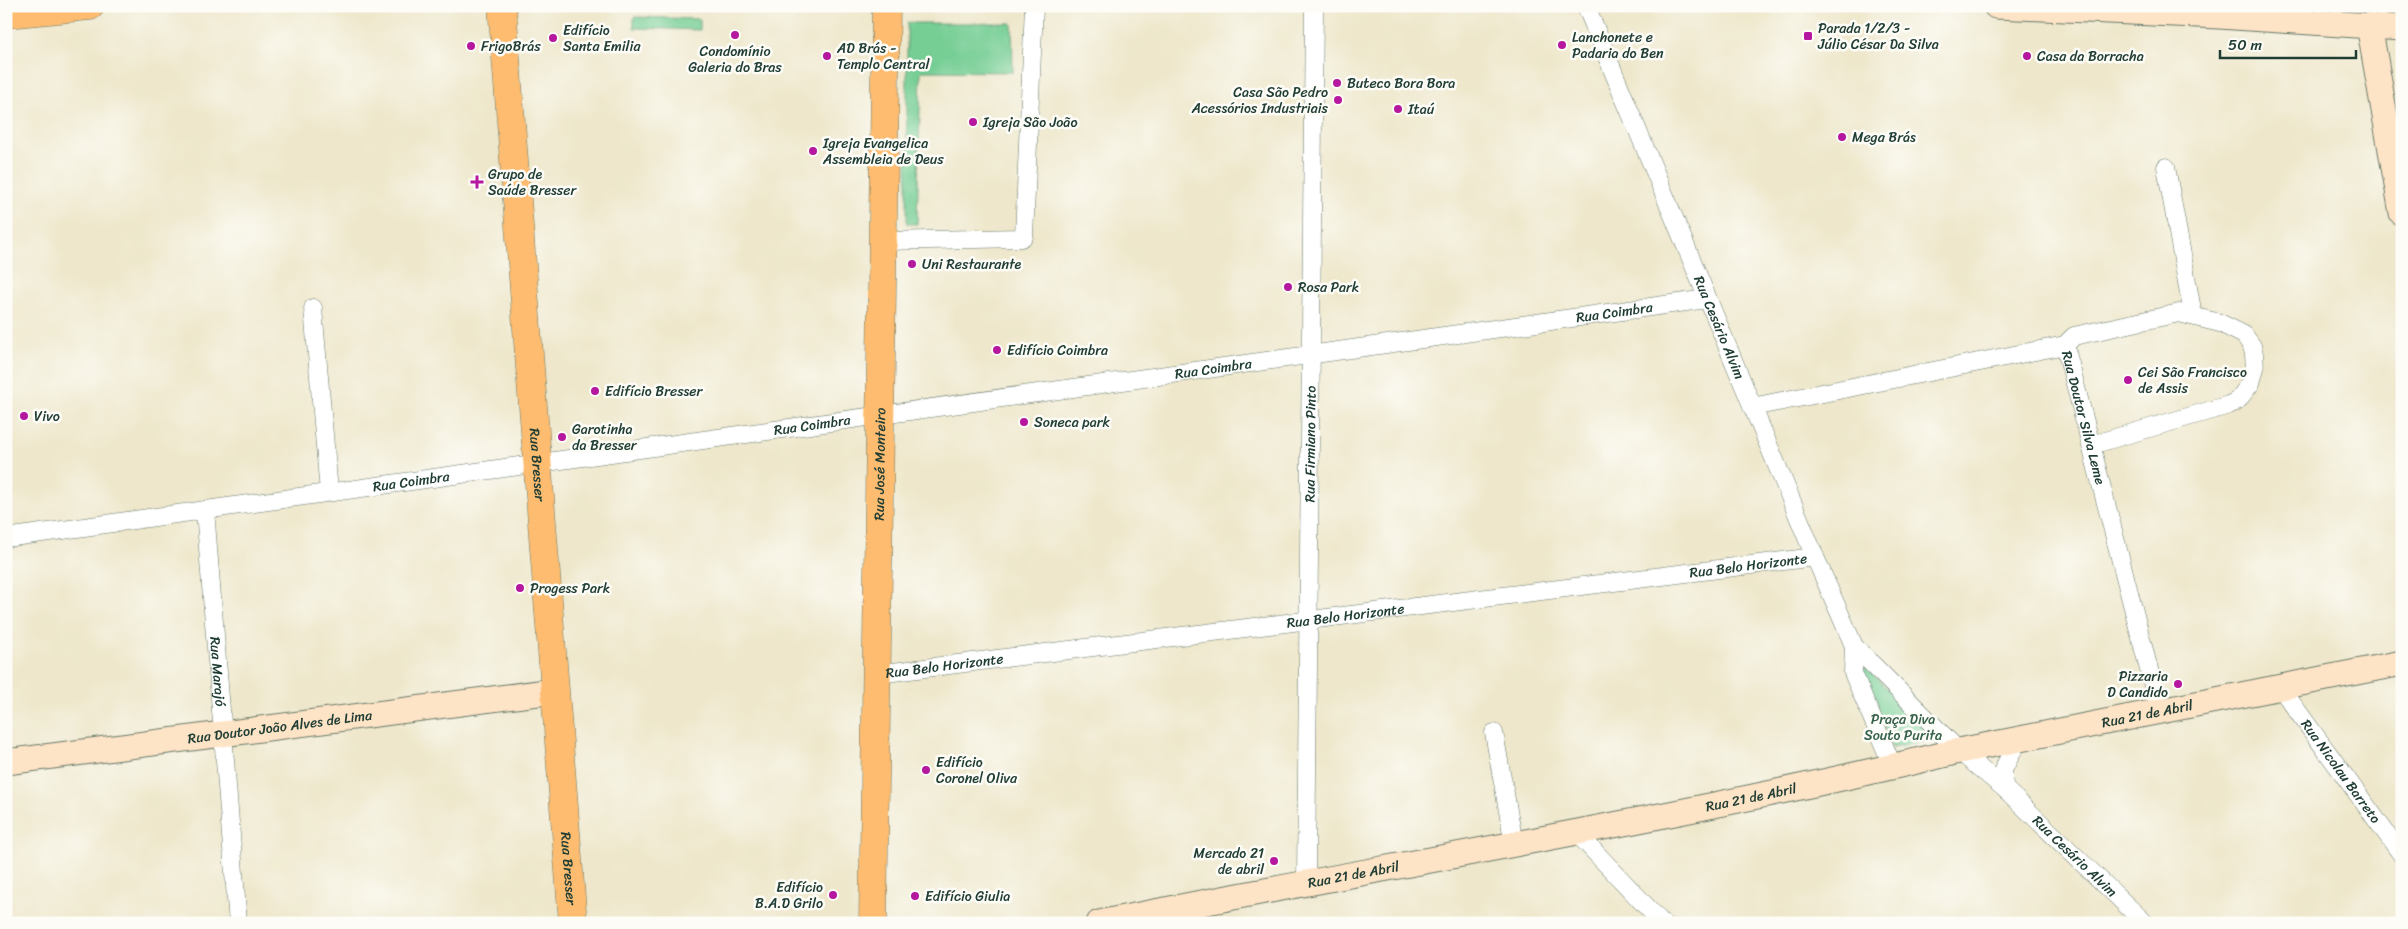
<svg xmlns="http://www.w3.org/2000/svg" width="2408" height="929" viewBox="0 0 2408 929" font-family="Sriracha,sans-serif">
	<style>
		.green { fill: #76ce94; stroke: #4a8664 }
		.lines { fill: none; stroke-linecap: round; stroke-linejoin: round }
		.street-casing { stroke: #677869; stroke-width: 19 }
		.secondary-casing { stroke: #677869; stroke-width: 27 }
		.primary-casing { stroke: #677869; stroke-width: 29 }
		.street { stroke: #fff; stroke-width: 18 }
		.secondary { stroke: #fee4c6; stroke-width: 25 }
		.primary { stroke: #fdbc70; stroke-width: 28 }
		.poi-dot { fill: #b5179e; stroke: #fdfcf7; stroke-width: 2 }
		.labels { text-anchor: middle; stroke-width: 5; stroke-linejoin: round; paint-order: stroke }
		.poi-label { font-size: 14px; fill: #1f3d34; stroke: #fdfcf7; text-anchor: start }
		.street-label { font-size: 14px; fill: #1f3d34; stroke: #fdfcf7 }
		.park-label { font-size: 14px; fill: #35614c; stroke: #fdfcf7 }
	</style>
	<rect width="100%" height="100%" fill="#fdfcf7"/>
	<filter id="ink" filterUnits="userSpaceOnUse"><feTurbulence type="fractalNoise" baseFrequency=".02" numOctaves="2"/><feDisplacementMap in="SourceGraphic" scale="10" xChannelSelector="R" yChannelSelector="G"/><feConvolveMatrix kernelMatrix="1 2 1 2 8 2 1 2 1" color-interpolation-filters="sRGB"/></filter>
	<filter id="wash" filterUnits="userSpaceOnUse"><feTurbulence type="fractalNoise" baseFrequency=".0096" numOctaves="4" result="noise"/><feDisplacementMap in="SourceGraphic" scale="20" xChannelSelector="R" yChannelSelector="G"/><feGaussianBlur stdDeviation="1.12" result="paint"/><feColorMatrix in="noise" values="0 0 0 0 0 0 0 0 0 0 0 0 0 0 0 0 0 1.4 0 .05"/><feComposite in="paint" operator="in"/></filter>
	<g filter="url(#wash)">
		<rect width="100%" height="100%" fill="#eee7cb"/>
		<path class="green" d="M 634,17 L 700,19 L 700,30 L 634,28 Z
			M 907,23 L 1012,23 L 1013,72 L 921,71 L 917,224 L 907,224 Z
			M 1860,662 L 1939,739 L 1892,748 Z"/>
	</g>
	<g filter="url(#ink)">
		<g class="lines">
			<defs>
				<g id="street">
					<path id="s1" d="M 1586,6 L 1815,557 L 1854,646 L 1959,751 L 2004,788 L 2145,923"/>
					<path d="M 2166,167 L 2193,315"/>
					<path d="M 884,241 L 1021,238 L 1024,236 L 1034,6"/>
					<path d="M 313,308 L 329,492"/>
					<path d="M 2065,345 L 2074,336 L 2179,313 L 2220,323 L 2244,335 L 2252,346 L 2254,354 L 2255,368 L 2251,383 L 2238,400 L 2229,405 L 2091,445"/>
					<path id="s2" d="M 1752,407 L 2065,345 L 2160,712"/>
					<path id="s3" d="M 205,510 L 238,923"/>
					<path id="s4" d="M 6,538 L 1707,299"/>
					<path d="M 1854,646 L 1853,673 L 1893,767"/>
					<path id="s5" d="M 877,674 L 1815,557"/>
					<path id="s6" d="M 2280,687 L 2402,855"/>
					<path d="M 1494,733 L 1514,844"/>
					<path d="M 2004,788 L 2003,770 L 2018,740"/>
					<path d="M 1576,832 L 1662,923"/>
					<path id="s7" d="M 1306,883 L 1314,6"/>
					<path d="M 1181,906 L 1194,923"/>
				</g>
				<g id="secondary">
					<path d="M 1996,6 L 2219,16 L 2402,28"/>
					<path d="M 2369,25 L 2402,213"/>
					<path id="s8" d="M 6,762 L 554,691"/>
					<path id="s9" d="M 1099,923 C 1386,866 1675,819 1959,751 L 2402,663"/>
				</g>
				<g id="primary">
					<path id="s10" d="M 502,6 L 573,923"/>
					<path d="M 6,14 L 90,6"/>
					<path id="s11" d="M 873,923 L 886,6"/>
				</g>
			</defs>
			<use href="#street" class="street-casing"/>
			<use href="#secondary" class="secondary-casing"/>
			<use href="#primary" class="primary-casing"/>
			<use href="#street" class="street"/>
			<use href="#secondary" class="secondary"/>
			<use href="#primary" class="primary"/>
		</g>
	</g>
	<g class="poi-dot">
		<circle cx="735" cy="35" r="5"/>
		<rect x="1803" y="31" width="10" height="10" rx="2.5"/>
		<circle cx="553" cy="38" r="5"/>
		<circle cx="1562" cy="45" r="5"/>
		<circle cx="471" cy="46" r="5"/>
		<circle cx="827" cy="56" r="5"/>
		<circle cx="2027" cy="56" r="5"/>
		<circle cx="1337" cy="83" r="5"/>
		<circle cx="1338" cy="100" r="5"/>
		<circle cx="1398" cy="109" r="5"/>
		<circle cx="973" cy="122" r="5"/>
		<circle cx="1842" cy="137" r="5"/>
		<circle cx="813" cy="151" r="5"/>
		<path d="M474.5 174.5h5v5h5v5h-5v5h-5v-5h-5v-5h5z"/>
		<circle cx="912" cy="264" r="5"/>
		<circle cx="1288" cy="287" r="5"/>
		<circle cx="997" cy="350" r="5"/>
		<circle cx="2128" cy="380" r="5"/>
		<circle cx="595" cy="391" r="5"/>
		<circle cx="24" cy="416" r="5"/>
		<circle cx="1024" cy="422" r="5"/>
		<circle cx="562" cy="437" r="5"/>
		<circle cx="520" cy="588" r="5"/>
		<circle cx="2178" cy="684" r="5"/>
		<circle cx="926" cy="770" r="5"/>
		<circle cx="1274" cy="861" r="5"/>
		<circle cx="833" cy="895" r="5"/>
		<circle cx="915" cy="896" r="5"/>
	</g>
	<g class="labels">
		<g class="poi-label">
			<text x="1818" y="33">Parada 1/2/3 -<tspan x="1818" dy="16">Júlio César Da Silva</tspan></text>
			<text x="563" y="35">Edifício<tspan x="563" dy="16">Santa Emilia</tspan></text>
			<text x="1572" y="42">Lanchonete e<tspan x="1572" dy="16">Padaria do Ben</tspan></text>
			<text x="481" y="51">FrigoBrás</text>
			<text x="837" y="53">AD Brás -<tspan x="837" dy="16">Templo Central</tspan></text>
			<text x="735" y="56" text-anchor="middle">Condomínio<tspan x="735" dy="16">Galeria do Bras</tspan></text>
			<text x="2037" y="61">Casa da Borracha</text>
			<text x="1347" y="88">Buteco Bora Bora</text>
			<text x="1328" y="97" text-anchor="end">Casa São Pedro<tspan x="1328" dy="16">Acessórios Industriais</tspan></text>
			<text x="1408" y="114">Itaú</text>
			<text x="983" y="127">Igreja São João</text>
			<text x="1852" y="142">Mega Brás</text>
			<text x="823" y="148">Igreja Evangelica<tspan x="823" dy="16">Assembleia de Deus</tspan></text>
			<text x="488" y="179">Grupo de<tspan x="488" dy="16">Saúde Bresser</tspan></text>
			<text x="922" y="269">Uni Restaurante</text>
			<text x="1298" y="292">Rosa Park</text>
			<text x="1007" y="355">Edifício Coimbra</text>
			<text x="2138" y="377">Cei São Francisco<tspan x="2138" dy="16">de Assis</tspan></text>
			<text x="605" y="396">Edifício Bresser</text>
			<text x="34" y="421">Vivo</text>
			<text x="1034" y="427">Soneca park</text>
			<text x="572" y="434">Garotinha<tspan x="572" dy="16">da Bresser</tspan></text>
			<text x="530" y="593">Progess Park</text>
			<text x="2168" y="681" text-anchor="end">Pizzaria<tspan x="2168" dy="16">D Candido</tspan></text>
			<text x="936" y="767">Edifício<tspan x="936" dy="16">Coronel Oliva</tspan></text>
			<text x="1264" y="858" text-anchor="end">Mercado 21<tspan x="1264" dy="16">de abril</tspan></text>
			<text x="823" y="892" text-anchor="end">Edifício<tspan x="823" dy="16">B.A.D Grilo</tspan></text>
			<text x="925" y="901">Edifício Giulia</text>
		</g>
		<g class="street-label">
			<text dy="5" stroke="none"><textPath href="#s4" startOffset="1624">Rua Coimbra</textPath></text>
			<text dy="5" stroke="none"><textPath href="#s1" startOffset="348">Rua Cesário Alvim</textPath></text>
			<text dy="5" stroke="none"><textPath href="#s4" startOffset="1219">Rua Coimbra</textPath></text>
			<text dy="5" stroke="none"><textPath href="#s2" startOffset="394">Rua Doutor Silva Leme</textPath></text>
			<text dy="5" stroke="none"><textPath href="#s4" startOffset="814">Rua Coimbra</textPath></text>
			<text dy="5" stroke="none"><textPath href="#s7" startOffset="439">Rua Firmiano Pinto</textPath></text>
			<text dy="5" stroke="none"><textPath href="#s10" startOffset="460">Rua Bresser</textPath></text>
			<text dy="5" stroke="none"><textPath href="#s11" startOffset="459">Rua José Monteiro</textPath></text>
			<text dy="5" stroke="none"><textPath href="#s4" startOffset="409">Rua Coimbra</textPath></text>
			<text dy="5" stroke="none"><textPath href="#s5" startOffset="878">Rua Belo Horizonte</textPath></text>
			<text dy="5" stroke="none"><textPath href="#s5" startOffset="472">Rua Belo Horizonte</textPath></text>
			<text dy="5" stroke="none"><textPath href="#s5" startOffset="68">Rua Belo Horizonte</textPath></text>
			<text dy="5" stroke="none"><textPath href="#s3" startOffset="162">Rua Marajó</textPath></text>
			<text dy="5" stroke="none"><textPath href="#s9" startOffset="1069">Rua 21 de Abril</textPath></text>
			<text dy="5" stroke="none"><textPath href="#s8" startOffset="276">Rua Doutor João Alves de Lima</textPath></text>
			<text dy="5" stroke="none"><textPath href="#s6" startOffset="104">Rua Nicolau Barreto</textPath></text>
			<text dy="5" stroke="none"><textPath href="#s9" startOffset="664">Rua 21 de Abril</textPath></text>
			<text dy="5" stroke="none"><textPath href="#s1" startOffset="999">Rua Cesário Alvim</textPath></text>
			<text dy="5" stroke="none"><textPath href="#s10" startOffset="865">Rua Bresser</textPath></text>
			<text dy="5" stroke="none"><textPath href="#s9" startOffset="259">Rua 21 de Abril</textPath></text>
		</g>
		<g class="park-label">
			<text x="1903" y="724">Praça Diva<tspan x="1903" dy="16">Souto Purita</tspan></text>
		</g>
	</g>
	<rect width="2408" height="929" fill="none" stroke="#fdfcf7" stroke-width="25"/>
	<path d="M2220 50v8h136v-8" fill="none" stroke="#1f3d34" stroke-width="2.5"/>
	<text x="2228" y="50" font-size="15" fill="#1f3d34" stroke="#fdfcf7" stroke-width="4" paint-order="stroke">50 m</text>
</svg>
